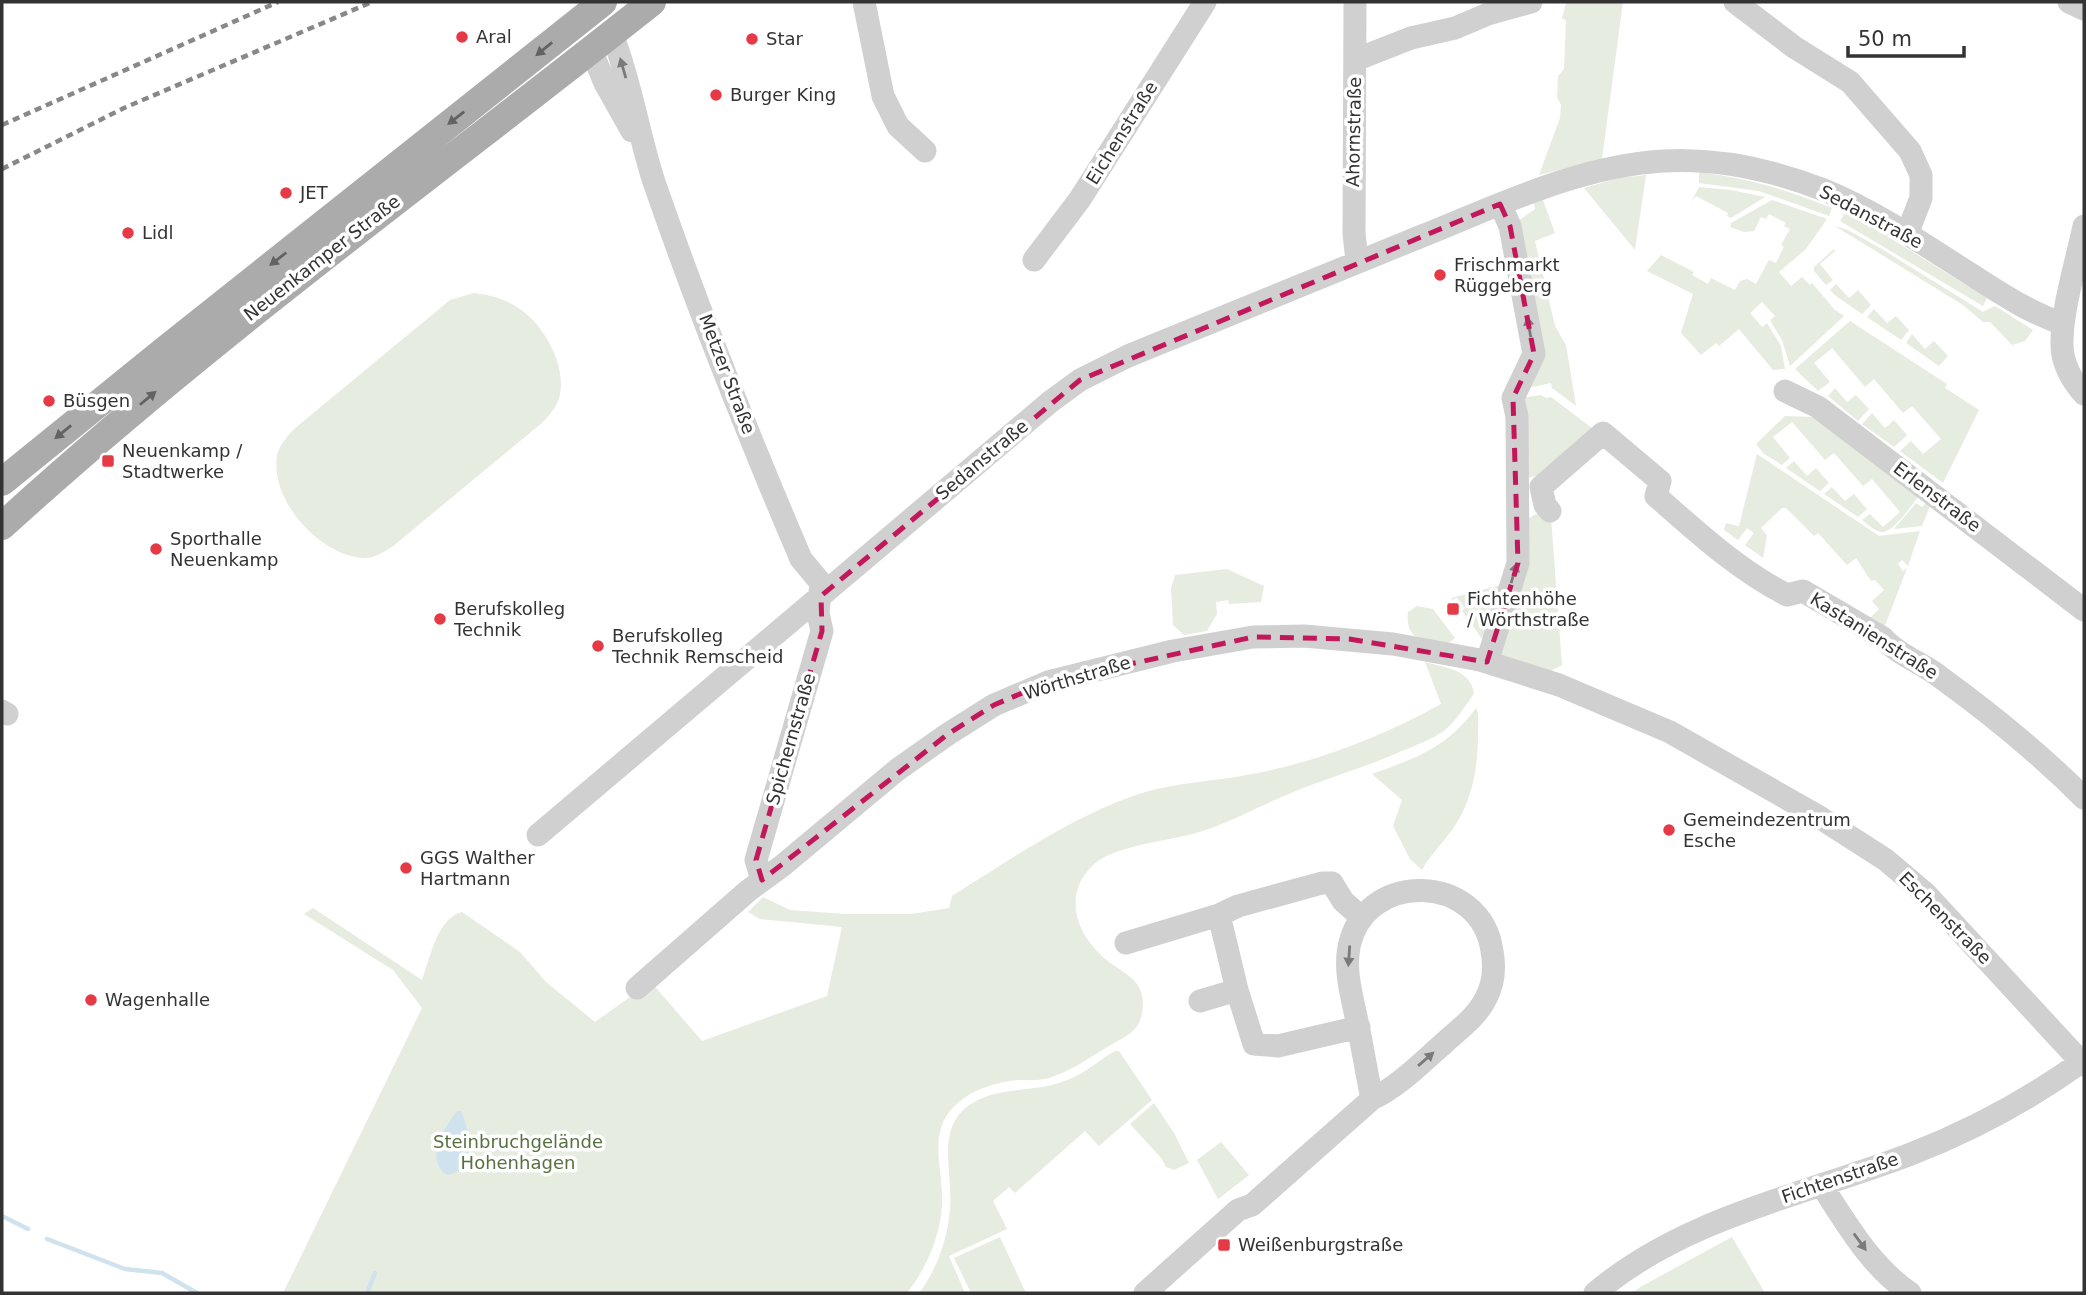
<svg xmlns="http://www.w3.org/2000/svg" width="2086" height="1295" viewBox="0 0 2086 1295" font-family="'DejaVu Sans',sans-serif">
	<style>
		.green { fill: #e6ecdf }
		.water { fill: #cfe2ee }
		.lines { fill: none; stroke-linecap: round; stroke-linejoin: round }
		.stream { stroke: #cfe2ee; stroke-width: 4.5 }
		.minor { stroke: #d0d0d0; stroke-width: 23 }
		.major { stroke: #ababab; stroke-width: 28 }
		.rail { stroke: #888; stroke-width: 4.5; stroke-dasharray: 7 5; stroke-linecap: butt }
		.oneway { fill: #636363 }
		.oneway2 { fill: #7a7a7a }
		.marked { fill: none; stroke: #c2185b; stroke-width: 5; stroke-dasharray: 14 9; stroke-linejoin: round }
		.poi-dot { fill: #e63946; stroke: #fff; stroke-width: 2.5 }
		.labels { text-anchor: middle; stroke-width: 7; stroke-linejoin: round; paint-order: stroke }
		.poi-label { font-size: 18px; fill: #333; stroke: #fff; text-anchor: start }
		.street-label { font-size: 18px; fill: #333; stroke: #fff }
		.park-label { font-size: 18px; fill: #56703f; stroke: #fff }
	</style>
	<rect width="100%" height="100%" fill="#fff"/>
	<path class="green" d="M 1623,2 L 1602,159 L 1539,175 L 1560,118 L 1561,105 L 1557,97 L 1558,76 L 1564,69 L 1566,21 L 1562,18 L 1566,3 Z
		M 1699,172 C 1746,178 1789,190 1832,208 L 1829,216 L 1759,191 L 1699,183 Z
		M 1646,175 L 1635,250 L 1584,188 L 1619,178 Z
		M 1699,187 L 1731,190 L 1765,197 L 1731,218 L 1727,216 L 1728,213 L 1696,196 L 1691,202 Z
		M 1543,200 L 1555,233 L 1535,241 L 1555,326 L 1566,345 L 1576,406 L 1552,388 L 1551,383 L 1527,388 L 1514,224 L 1535,209 L 1534,203 Z
		M 1772,200 L 1827,219 L 1806,249 L 1779,272 L 1791,286 L 1802,277 L 1810,285 L 1812,283 L 1834,309 L 1844,316 L 1790,366 L 1782,340 L 1770,320 L 1775,316 L 1762,302 L 1750,313 L 1762,327 L 1767,323 L 1781,346 L 1785,369 L 1773,370 L 1739,329 L 1719,346 L 1716,343 L 1701,355 L 1681,333 L 1693,294 L 1647,271 L 1661,255 L 1694,272 L 1692,275 L 1708,284 L 1711,278 L 1735,290 L 1740,281 L 1747,279 L 1756,284 L 1769,260 L 1776,263 L 1784,247 L 1781,245 L 1790,229 L 1784,226 L 1786,223 L 1769,214 L 1766,219 L 1761,217 L 1754,231 L 1744,232 L 1730,227 L 1731,223 Z
		M 1845,213 L 1882,233 L 1987,298 L 1983,306 L 1840,221 Z
		M 1835,226 L 1848,230 L 1880,248 L 1983,312 L 1995,306 L 2033,330 L 2025,341 L 2012,345 L 1990,322 L 1983,322 L 1963,305 Z
		M 1834,249 L 1835,251 L 1820,264 L 1833,280 L 1826,285 L 1814,271 L 1814,267 Z
		M 1836,284 L 1849,298 L 1858,290 L 1871,305 L 1862,314 L 1836,296 L 1830,290 Z
		M 474,293 C 491,295 506,299 520,309 C 544,325 566,365 560,394 C 558,406 551,413 543,422 L 392,547 C 383,552 374,559 363,558 C 319,555 270,500 277,456 C 279,445 287,437 294,429 L 450,300 Z
		M 1874,309 L 1887,323 L 1896,316 L 1909,330 L 1901,340 L 1867,317 Z
		M 1850,321 L 1947,384 L 1945,388 L 1979,410 L 1943,483 L 1900,451 L 1911,441 L 1923,454 L 1941,439 L 1912,406 L 1903,413 L 1874,379 L 1865,387 L 1832,348 L 1814,363 L 1830,382 L 1818,391 L 1795,369 Z
		M 1912,334 L 1925,349 L 1934,341 L 1948,356 L 1939,366 L 1906,343 Z
		M 1835,388 L 1847,402 L 1856,395 L 1869,409 L 1858,421 L 1828,396 Z
		M 1541,395 L 1546,398 L 1551,397 L 1592,428 L 1551,473 L 1521,479 L 1521,398 Z
		M 1872,413 L 1885,428 L 1894,420 L 1907,435 L 1894,447 L 1862,424 Z
		M 1785,416 L 1813,417 L 1918,497 C 1911,506 1893,533 1881,532 C 1875,531 1867,524 1862,520 L 1870,514 L 1883,527 L 1900,512 L 1872,479 L 1863,486 L 1834,453 L 1825,460 L 1792,422 L 1773,437 L 1790,458 L 1782,465 L 1763,453 L 1756,444 Z
		M 1757,454 L 1879,536 L 1920,531 L 1908,566 L 1902,560 L 1898,564 L 1903,571 L 1907,568 L 1883,631 L 1870,618 L 1879,609 L 1872,601 L 1884,590 L 1875,580 L 1871,581 L 1856,558 L 1847,565 L 1818,533 L 1814,536 L 1786,508 L 1782,508 L 1761,528 L 1767,535 L 1763,558 L 1745,545 L 1754,533 L 1747,528 L 1738,540 L 1724,530 L 1726,523 L 1739,526 Z
		M 1794,461 L 1807,476 L 1816,468 L 1829,483 L 1820,491 L 1786,468 Z
		M 1832,487 L 1845,501 L 1854,494 L 1867,509 L 1858,517 L 1824,494 Z
		M 1916,503 L 1922,507 L 1926,503 L 1930,506 L 1922,526 L 1894,529 Z
		M 1539,512 L 1551,517 L 1562,665 L 1551,671 L 1503,657 L 1496,652 L 1523,522 Z
		M 1227,569 L 1264,586 L 1261,602 L 1229,604 L 1228,600 L 1216,602 L 1217,614 L 1207,631 L 1184,635 L 1173,625 L 1171,588 L 1175,575 Z
		M 1504,584 L 1485,643 L 1462,611 L 1465,608 L 1457,598 L 1453,600 L 1451,598 Z
		M 1417,606 L 1433,609 L 1455,638 L 1448,644 L 1416,637 C 1408,631 1407,622 1408,612 Z
		M 1425,662 C 1445,668 1470,669 1474,693 C 1466,705 1457,720 1445,730 C 1432,739 1417,745 1402,751 C 1364,768 1323,779 1284,796 C 1255,808 1227,824 1196,833 C 1168,841 1111,846 1092,866 C 1064,894 1075,930 1100,954 C 1110,965 1128,972 1137,984 C 1143,993 1144,1004 1142,1014 C 1138,1033 1124,1037 1109,1046 C 1089,1058 1071,1071 1049,1078 C 1038,1081 1028,1080 1017,1080 C 997,1082 974,1089 959,1102 C 925,1129 944,1169 942,1206 C 940,1237 926,1269 907,1293 L 283,1293 L 422,1008 L 393,970 L 304,914 L 313,908 L 422,980 C 430,959 437,918 462,912 L 520,952 L 546,982 L 595,1022 L 651,982 L 702,1041 L 827,996 L 842,927 L 760,919 L 748,912 L 763,897 L 790,910 L 845,914 L 911,914 L 949,908 L 952,896 C 1010,860 1068,819 1133,796 C 1169,783 1210,782 1247,775 C 1314,763 1382,737 1441,704 Z
		M 1476,708 L 1478,713 C 1479,754 1477,795 1452,830 C 1442,844 1430,855 1422,870 L 1410,859 L 1393,826 L 1402,800 L 1372,774 C 1416,758 1447,748 1476,708 Z
		M 1115,1051 L 1119,1051 L 1152,1100 L 1099,1146 L 1085,1131 L 1015,1193 L 1009,1187 L 993,1201 L 1007,1229 L 949,1256 L 965,1293 L 919,1293 C 937,1270 948,1238 950,1208 C 953,1172 935,1127 971,1104 C 997,1087 1031,1092 1059,1083 C 1081,1077 1096,1062 1115,1051 Z
		M 1154,1103 L 1174,1133 L 1189,1163 L 1174,1170 L 1166,1167 L 1162,1159 L 1130,1124 Z
		M 1221,1142 L 1249,1175 L 1218,1199 L 1197,1160 Z
		M 1000,1237 L 1026,1293 L 971,1293 L 954,1258 Z
		M 1732,1237 L 1765,1293 L 1632,1293 L 1642,1286 Z"/>
	<path class="water" d="M 457,1111 L 461,1111 C 470,1132 478,1170 447,1175 C 423,1158 445,1128 457,1111 Z"/>
	<g class="lines">
		<path class="stream" d="M 2,1216 L 28,1229
			M 47,1239 L 125,1269 L 162,1273 L 197,1293
			M 367,1293 L 375,1273"/>
		<path class="minor" d="M 864,2 L 883,96 L 898,126 L 925,151
			M 1355,2 L 1354,233 L 1357,262
			M 1735,2 L 1794,47 L 1850,82 L 1910,151 L 1921,175 L 1921,198 L 1907,234
			M 2069,2 L 2084,9
			M 612,34 C 631,82 638,133 654,182 C 698,309 748,435 801,559 L 821,583 L 818,613 L 822,631 L 756,860 L 762,880
			M 591,50 L 605,83 L 632,131
			M 1355,60 L 1411,38 L 1455,28 L 1488,14 L 1531,2
			M 2084,226 C 2077,260 2061,312 2062,345 C 2062,363 2072,381 2084,394
			M 1034,260 L 1080,199 L 1205,2
			M 1785,391 L 1818,407 L 2084,610
			M 1550,511 L 1545,505 L 1541,487 L 1603,433 L 1660,481 L 1656,496 C 1697,532 1738,570 1787,595 L 1803,591 L 1883,638 C 1898,655 1922,663 1940,677 C 1991,714 2039,753 2084,798
			M 1487,662 L 1518,563 L 1517,417 L 1513,398 L 1534,354 L 1510,226 L 1500,204
			M 2,711 L 7,714
			M 538,835 L 1050,402 L 1080,380 L 1128,356 C 1226,316 1324,276 1422,236 C 1499,205 1579,166 1663,161 C 1718,158 1773,170 1824,190 C 1877,212 1926,246 1975,277 C 2005,296 2029,312 2063,324
			M 1126,943 L 1219,915
			M 637,988 L 749,890 L 782,866 L 897,770 L 948,734 L 994,705 L 1048,682 L 1173,651 L 1253,637 L 1304,636 L 1393,644 L 1480,660 L 1559,685 L 1670,732 L 1816,815 L 1886,860 L 1926,894 L 2084,1065
			M 1200,1001 L 1237,990
			M 1359,1027 L 1278,1046 L 1254,1044 L 1237,990 L 1219,915 L 1238,906 L 1322,883 L 1332,883 L 1343,901 L 1362,918
			M 1822,1186 C 1847,1224 1871,1267 1910,1293
			M 1145,1293 L 1238,1210 L 1252,1205 L 1372,1099 C 1399,1086 1420,1064 1443,1044 C 1458,1030 1477,1017 1486,998 C 1494,983 1495,967 1492,951 C 1481,872 1364,870 1349,947 C 1344,973 1353,1000 1358,1026 C 1363,1050 1367,1075 1372,1099
			M 1595,1293 C 1685,1217 1804,1195 1911,1154 C 1973,1130 2030,1099 2084,1060"/>
		<path class="major" d="M 2,482 L 166,349 L 603,2
			M 2,526 C 208,338 434,175 652,2"/>
		<path class="rail" d="M 2,125 L 278,2
			M 2,169 L 124,108 L 372,2"/>
	</g>
	<defs><path id="oneway-solid" d="M-6-.8H1V-3.2L6.5 0L1 3.2V.8H-6Z" transform="scale(1.75)"/></defs>
	<g class="oneway">
		<use href="#oneway-solid" transform="translate(544 49) rotate(141)"/>
		<use href="#oneway-solid" transform="translate(456 118) rotate(142)"/>
		<use href="#oneway-solid" transform="translate(278 259) rotate(142)"/>
		<use href="#oneway-solid" transform="translate(148 398) rotate(-40)"/>
		<use href="#oneway-solid" transform="translate(63 432) rotate(141)"/>
	</g>
	<g class="oneway2">
		<use href="#oneway-solid" transform="translate(623 68) rotate(-106)"/>
		<use href="#oneway-solid" transform="translate(1529 327) rotate(-100)"/>
		<use href="#oneway-solid" transform="translate(1514 573) rotate(-74)"/>
		<use href="#oneway-solid" transform="translate(1349 956) rotate(94)"/>
		<use href="#oneway-solid" transform="translate(1426 1059) rotate(-41)"/>
		<use href="#oneway-solid" transform="translate(1860 1242) rotate(54)"/>
	</g>
	<path class="marked" d="M 1500,204 L 1510,226 L 1534,354 L 1513,398 L 1518,563 L 1487,662 L 1349,639 L 1253,637 L 1048,682 L 994,705 L 948,734 L 762,880 L 756,860 L 822,631 L 821,596 L 1080,380 Z"/>
	<g class="poi-dot">
		<circle cx="462" cy="37" r="7"/>
		<circle cx="752" cy="39" r="7"/>
		<circle cx="716" cy="95" r="7"/>
		<circle cx="286" cy="193" r="7"/>
		<circle cx="128" cy="233" r="7"/>
		<circle cx="1440" cy="275" r="7"/>
		<circle cx="49" cy="401" r="7"/>
		<rect x="101" y="454" width="14" height="14" rx="3.5"/>
		<circle cx="156" cy="549" r="7"/>
		<rect x="1446" y="602" width="14" height="14" rx="3.5"/>
		<circle cx="440" cy="619" r="7"/>
		<circle cx="598" cy="646" r="7"/>
		<circle cx="1669" cy="830" r="7"/>
		<circle cx="406" cy="868" r="7"/>
		<circle cx="91" cy="1000" r="7"/>
		<rect x="1217" y="1238" width="14" height="14" rx="3.5"/>
	</g>
	<g class="labels">
		<g class="poi-label">
			<text x="476" y="43">Aral</text>
			<text x="766" y="45">Star</text>
			<text x="730" y="101">Burger King</text>
			<text x="300" y="199">JET</text>
			<text x="142" y="239">Lidl</text>
			<text x="1454" y="271">Frischmarkt<tspan x="1454" dy="21">Rüggeberg</tspan></text>
			<text x="63" y="407">Büsgen</text>
			<text x="122" y="457">Neuenkamp /<tspan x="122" dy="21">Stadtwerke</tspan></text>
			<text x="170" y="545">Sporthalle<tspan x="170" dy="21">Neuenkamp</tspan></text>
			<text x="1467" y="605">Fichtenhöhe<tspan x="1467" dy="21">/ Wörthstraße</tspan></text>
			<text x="454" y="615">Berufskolleg<tspan x="454" dy="21">Technik</tspan></text>
			<text x="612" y="642">Berufskolleg<tspan x="612" dy="21">Technik Remscheid</tspan></text>
			<text x="1683" y="826">Gemeindezentrum<tspan x="1683" dy="21">Esche</tspan></text>
			<text x="420" y="864">GGS Walther<tspan x="420" dy="21">Hartmann</tspan></text>
			<text x="105" y="1006">Wagenhalle</text>
			<text x="1238" y="1251">Weißenburgstraße</text>
		</g>
		<g class="street-label">
			<text transform="translate(1354 132) rotate(-89)" y="6">Ahornstraße</text>
			<text transform="translate(1122 133) rotate(-58)" y="6">Eichenstraße</text>
			<text transform="translate(1871 217) rotate(28)" y="6">Sedanstraße</text>
			<text transform="translate(322 258) rotate(-38)" y="6">Neuenkamper Straße</text>
			<text transform="translate(727 374) rotate(69)" y="6">Metzer Straße</text>
			<text transform="translate(982 460) rotate(-40)" y="6">Sedanstraße</text>
			<text transform="translate(1937 497) rotate(37)" y="6">Erlenstraße</text>
			<text transform="translate(1874 636) rotate(32)" y="6">Kastanienstraße</text>
			<text transform="translate(1077 678) rotate(-17)" y="6">Wörthstraße</text>
			<text transform="translate(791 739) rotate(-74)" y="6">Spichernstraße</text>
			<text transform="translate(1945 918) rotate(45)" y="6">Eschenstraße</text>
			<text transform="translate(1840 1178) rotate(-19)" y="6">Fichtenstraße</text>
		</g>
		<g class="park-label">
			<text x="518" y="1148">Steinbruchgelände<tspan x="518" dy="21">Hohenhagen</tspan></text>
		</g>
	</g>
	<rect width="2086" height="1295" fill="none" stroke="#333333" stroke-width="7"/>
	<path d="M1848 46v10h116v-10" fill="none" stroke="#333333" stroke-width="3.5"/>
	<text x="1858" y="46" font-size="21" fill="#333333" stroke="#ffffff" stroke-width="5" paint-order="stroke">50 m</text>
</svg>
